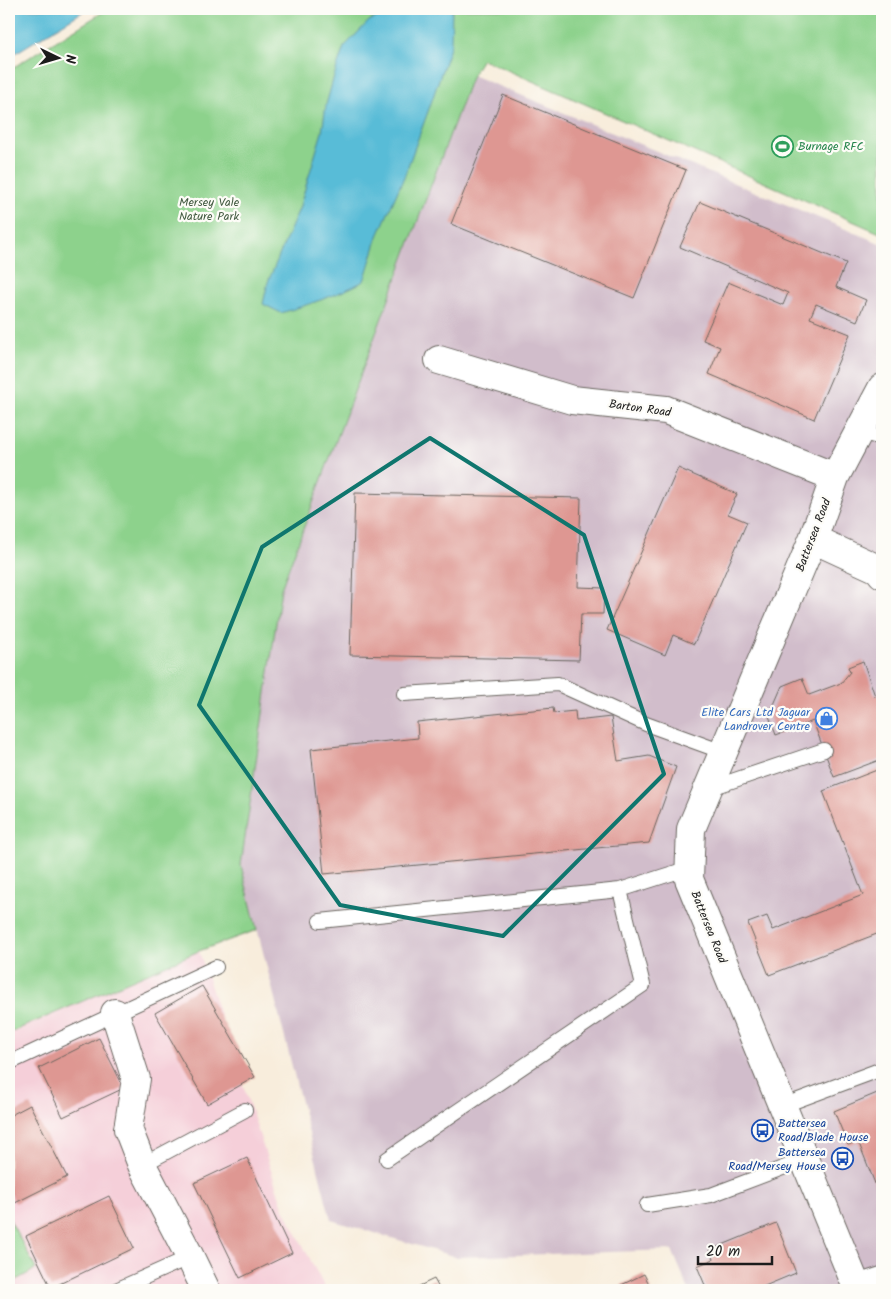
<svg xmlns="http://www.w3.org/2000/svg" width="891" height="1299" viewBox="0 0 891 1299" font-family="Kalam,sans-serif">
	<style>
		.built { fill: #f5cfd9 }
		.industrial { fill: #d1bdcb }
		.green { fill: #8dd28c; stroke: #547754 }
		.water { fill: #59bcd7; stroke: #3a6c7a }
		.building { fill: #de9792 }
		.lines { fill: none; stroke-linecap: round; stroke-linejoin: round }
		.lane-casing { stroke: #69655f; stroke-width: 16 }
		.street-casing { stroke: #69655f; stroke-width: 30 }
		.lane { stroke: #fff; stroke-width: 14 }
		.street { stroke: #fff; stroke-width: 28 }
		.marked { fill: none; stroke: #0f766e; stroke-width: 4; stroke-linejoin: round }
		.labels { text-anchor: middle; stroke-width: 4.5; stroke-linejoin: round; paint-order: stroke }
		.leisure-label { font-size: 12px; fill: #27864d; stroke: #fdfcf7; text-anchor: start }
		.park-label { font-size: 12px; fill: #445c43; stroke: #fdfcf7 }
		.street-label { font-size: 12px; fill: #1c1c1c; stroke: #fdfcf7 }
		.shop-label { font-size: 12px; fill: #366cbe; stroke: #fdfcf7; text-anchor: end }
		.transit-label { font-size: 12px; fill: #164399; stroke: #fdfcf7; text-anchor: start }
	</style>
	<rect width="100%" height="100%" fill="#fdfcf7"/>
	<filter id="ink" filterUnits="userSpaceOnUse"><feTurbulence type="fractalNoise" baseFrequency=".02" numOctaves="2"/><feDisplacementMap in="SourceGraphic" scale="10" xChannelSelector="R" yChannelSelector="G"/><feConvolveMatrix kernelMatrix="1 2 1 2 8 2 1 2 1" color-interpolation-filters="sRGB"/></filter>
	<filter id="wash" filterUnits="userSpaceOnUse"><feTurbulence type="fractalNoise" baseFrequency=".0096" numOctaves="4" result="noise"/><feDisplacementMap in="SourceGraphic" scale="20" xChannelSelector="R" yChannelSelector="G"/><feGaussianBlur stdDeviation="1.12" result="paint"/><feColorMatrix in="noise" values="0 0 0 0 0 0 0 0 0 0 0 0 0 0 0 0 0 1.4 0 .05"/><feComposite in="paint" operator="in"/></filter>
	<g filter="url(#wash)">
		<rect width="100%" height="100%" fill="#f8eddc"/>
		<path class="built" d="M 199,951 L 283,1207 L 326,1290 L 9,1290 L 9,1284 L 35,1269 L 9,1218 L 9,1033 Z"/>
		<path class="industrial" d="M 472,75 L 882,244 L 882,1290 L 689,1290 L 672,1250 L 456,1257 L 331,1220 L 241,865 L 281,589 Z"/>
		<path class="green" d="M 108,9 L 882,9 L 882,234 L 482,59 L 472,75 L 281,589 L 241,865 L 257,930 L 199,951 L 9,1033 L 9,70 Z
			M 9,1218 L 36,1269 L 9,1284 Z"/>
		<path class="water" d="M 9,9 L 87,9 L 9,57 Z
			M 396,9 L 450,9 L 452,10 L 451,44 L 430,106 L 404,177 L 378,236 L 364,281 C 338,295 310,304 281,313 L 263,304 L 268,282 L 299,209 L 322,132 L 326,105 L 334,76 L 344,47 L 369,21 Z"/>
		<g id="blocks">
			<path class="building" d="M 503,95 L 686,170 L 634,298 L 451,224 Z
				M 700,202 L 846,263 L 836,287 L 866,300 L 857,321 L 816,304 L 810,318 L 850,334 L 814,419 L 709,374 L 720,347 L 703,340 L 728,282 L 783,305 L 788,293 L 680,247 Z
				M 678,468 L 737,494 L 728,514 L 747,522 L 694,644 L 673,635 L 665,655 L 607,630 Z
				M 355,493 L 581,498 L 578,587 L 604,588 L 603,614 L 581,614 L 579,660 L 350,655 Z
				M 863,661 L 875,696 L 882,693 L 882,759 L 834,777 L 813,721 L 776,735 L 769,716 L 782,686 L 802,678 L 809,695 L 841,683 L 850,672 L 848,667 Z
				M 553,708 L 554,713 L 575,711 L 576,721 L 611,717 L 618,761 L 649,756 L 676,767 L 649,843 L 324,874 L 311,749 L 418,738 L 417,722 Z
				M 882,768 L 882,932 L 769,975 L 748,923 L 767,916 L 773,930 L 863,895 L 823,791 Z
				M 202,986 L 255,1077 L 207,1104 L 155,1013 Z
				M 99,1038 L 124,1088 L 63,1117 L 39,1068 Z
				M 882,1091 L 882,1201 L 858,1141 L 848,1145 L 834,1111 Z
				M 30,1105 L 67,1177 L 15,1203 L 9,1190 L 9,1116 Z
				M 247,1158 L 292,1253 L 240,1278 L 194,1183 Z
				M 109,1196 L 134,1248 L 51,1288 L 26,1236 Z
				M 776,1223 L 796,1273 L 755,1290 L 725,1290 L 724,1287 L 715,1290 L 707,1290 L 697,1266 L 714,1259 L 710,1250 Z
				M 644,1274 L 652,1290 L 611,1290 Z
				M 434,1279 L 440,1290 L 411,1290 Z"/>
		</g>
	</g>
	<g filter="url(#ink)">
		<use href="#blocks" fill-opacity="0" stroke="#69655f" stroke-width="1"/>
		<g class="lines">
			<defs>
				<path id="lane" d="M 859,432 L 882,438
					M 404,694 L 558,684 L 646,724 L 723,752
					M 708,789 L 824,750
					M 320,921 L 620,890 L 689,868
					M 9,1063 L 216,967
					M 782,1106 L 882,1069
					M 387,1159 L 643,985 L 620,890
					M 142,1165 L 245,1110
					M 647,1205 L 711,1195 L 804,1160
					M 116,1290 L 190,1257"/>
				<path id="street" d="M 439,360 L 572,400 L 666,410 L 835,477
					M 813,539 L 878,569 L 882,574
					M 115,1013 L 136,1079 L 128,1129 L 142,1165 L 190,1257 L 206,1290
					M 857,1289 L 882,1281
					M 858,1290 L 689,879 L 691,829 L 813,539 L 835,477 L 882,388"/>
			</defs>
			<use href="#lane" class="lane-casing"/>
			<use href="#street" class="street-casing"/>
			<use href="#lane" class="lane"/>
			<use href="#street" class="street"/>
		</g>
	</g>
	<path class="marked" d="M 430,438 L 584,535 L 664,774 L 503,936 L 340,905 L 199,705 L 262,547 Z"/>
	<defs>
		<symbol id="stadium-ring" viewBox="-11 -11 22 22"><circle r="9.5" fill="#fdfcf7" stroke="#2e9e5b" stroke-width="1.5"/><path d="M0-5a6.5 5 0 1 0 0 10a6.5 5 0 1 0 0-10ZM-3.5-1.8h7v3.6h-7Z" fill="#2e9e5b"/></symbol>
		<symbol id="shop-ring" viewBox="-11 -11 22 22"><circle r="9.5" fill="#fdfcf7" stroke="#3f7fe0" stroke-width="1.5"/><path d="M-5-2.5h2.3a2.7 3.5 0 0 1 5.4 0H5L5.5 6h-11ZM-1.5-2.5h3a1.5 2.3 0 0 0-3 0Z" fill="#3f7fe0"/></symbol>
		<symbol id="bus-ring" viewBox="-11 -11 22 22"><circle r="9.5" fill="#fdfcf7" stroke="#1a4fb4" stroke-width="1.5"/><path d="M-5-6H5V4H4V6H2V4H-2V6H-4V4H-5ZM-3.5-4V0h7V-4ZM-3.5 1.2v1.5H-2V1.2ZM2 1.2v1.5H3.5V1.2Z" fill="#1a4fb4"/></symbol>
	</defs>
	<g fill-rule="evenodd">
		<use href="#stadium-ring" x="770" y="134" width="25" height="25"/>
		<use href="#shop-ring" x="814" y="706" width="25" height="25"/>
		<use href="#bus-ring" x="750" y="1118" width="25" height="25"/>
		<use href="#bus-ring" x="830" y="1146" width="25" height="25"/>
	</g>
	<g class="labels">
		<g class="leisure-label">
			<text x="798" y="150">Burnage RFC</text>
		</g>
		<g class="park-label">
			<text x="209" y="206">Mersey Vale<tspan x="209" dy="14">Nature Park</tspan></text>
		</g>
		<g class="street-label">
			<text transform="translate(640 408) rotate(8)" y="4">Barton Road</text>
			<text transform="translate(813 535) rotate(-69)" y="4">Battersea Road</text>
			<text transform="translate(709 927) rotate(68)" y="4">Battersea Road</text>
		</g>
		<g class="shop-label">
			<text x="810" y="716">Elite Cars Ltd Jaguar<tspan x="810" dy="14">Landrover Centre</tspan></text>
		</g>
		<g class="transit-label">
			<text x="778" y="1127">Battersea<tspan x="778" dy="14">Road/Blade House</tspan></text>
			<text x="826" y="1156" text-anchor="end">Battersea<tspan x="826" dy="14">Road/Mersey House</tspan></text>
		</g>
	</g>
	<rect width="891" height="1299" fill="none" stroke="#fdfcf7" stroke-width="30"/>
	<g transform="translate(58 58) rotate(95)" stroke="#fdfcf7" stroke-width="4" paint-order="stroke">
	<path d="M0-4L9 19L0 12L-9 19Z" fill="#1c1c1c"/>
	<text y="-8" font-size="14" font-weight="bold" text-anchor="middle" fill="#1c1c1c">N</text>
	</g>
	<path d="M698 1256v8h74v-8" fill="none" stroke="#1c1c1c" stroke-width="2.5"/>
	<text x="706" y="1256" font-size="15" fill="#1c1c1c" stroke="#fdfcf7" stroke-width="4" paint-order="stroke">20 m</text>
</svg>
